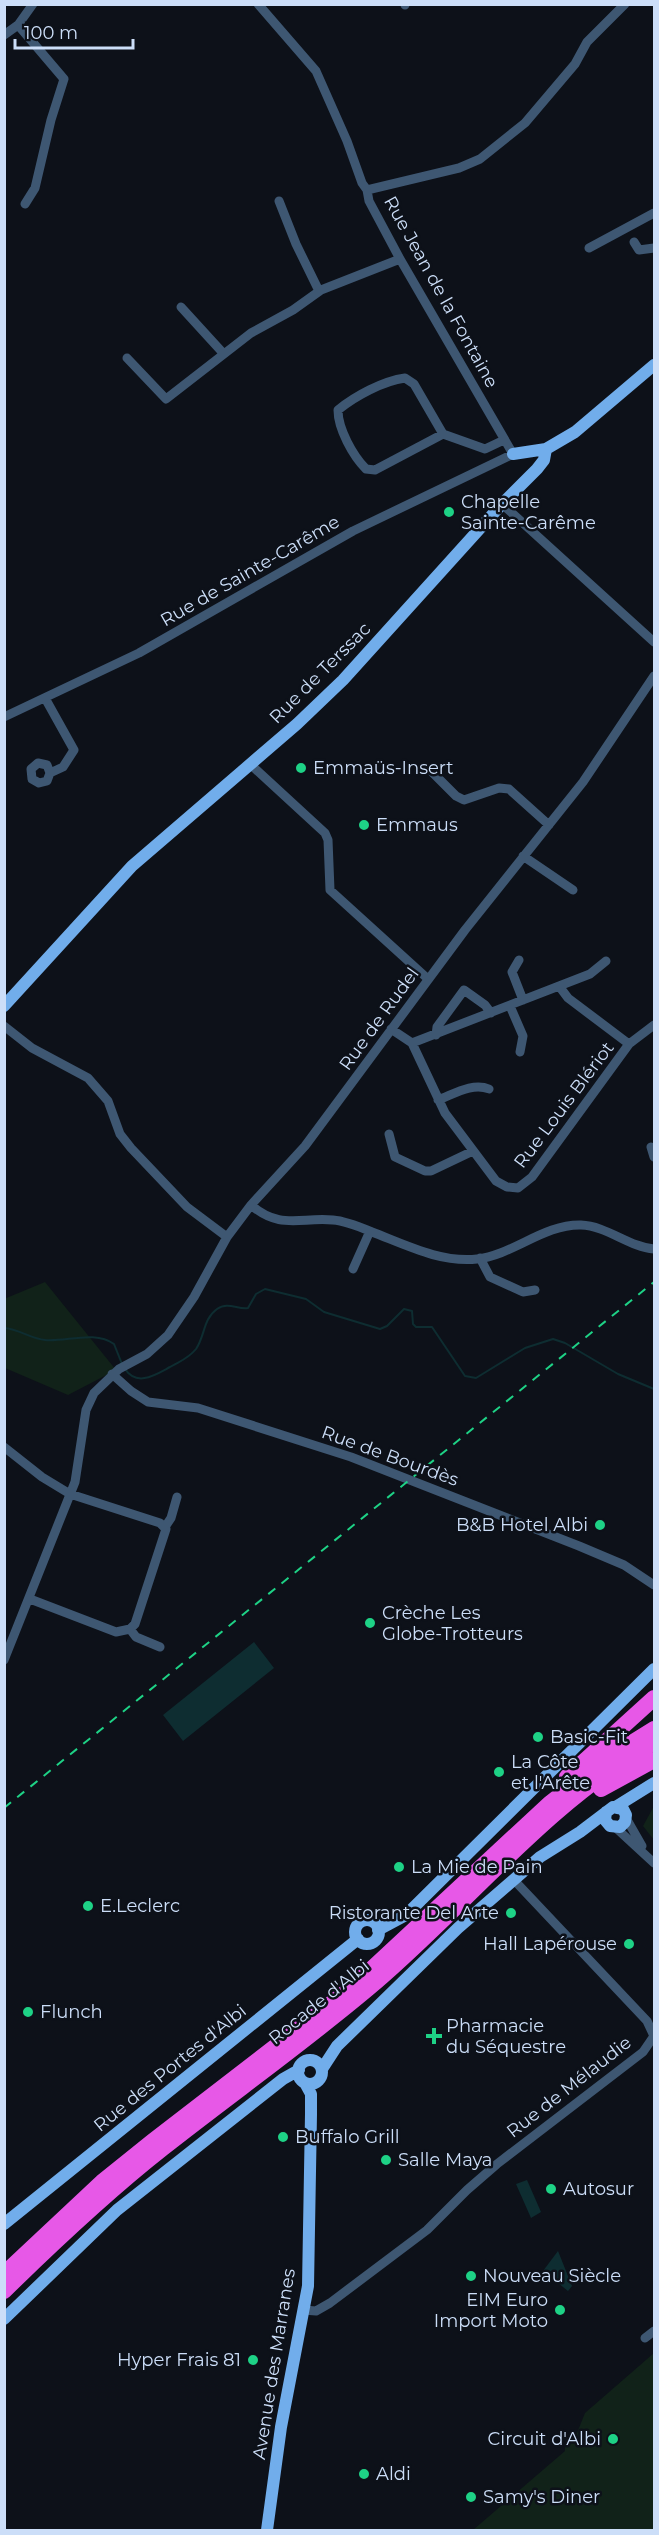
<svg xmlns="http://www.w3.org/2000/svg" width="659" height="2535" viewBox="0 0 659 2535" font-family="Montserrat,sans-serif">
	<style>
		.green { fill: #112219 }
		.water { fill: #0e2d31 }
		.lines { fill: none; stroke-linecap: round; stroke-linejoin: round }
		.stream { stroke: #0e2d31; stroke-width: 2 }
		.street { stroke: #3e5772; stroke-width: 9 }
		.secondary { stroke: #71adeb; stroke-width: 12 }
		.highway { stroke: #e758e7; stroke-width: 16 }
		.rail { stroke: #1ed286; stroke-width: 2; stroke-dasharray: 9 8; stroke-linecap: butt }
		.poi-dot { fill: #1ed286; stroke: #0d1119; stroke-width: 2 }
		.labels { text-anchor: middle; stroke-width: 5; stroke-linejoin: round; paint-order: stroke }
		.street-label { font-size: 18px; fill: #ccdef8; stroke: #0d1119 }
		.poi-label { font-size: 18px; fill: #ccdef8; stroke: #0d1119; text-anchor: start }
	</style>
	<rect width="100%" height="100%" fill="#0d1119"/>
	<path class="green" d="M 45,1282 L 116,1370 L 68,1395 L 5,1368 L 4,1299 Z
		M 654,1806 L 654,1840 L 643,1826 Z
		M 654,2353 L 654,2530 L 473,2530 L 565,2451 L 565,2444 L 577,2433 L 585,2413 Z"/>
	<path class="water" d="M 254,1642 L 274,1668 L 183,1741 L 163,1715 Z
		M 527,2180 L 541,2212 L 531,2218 L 516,2184 Z
		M 558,2251 L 572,2286 L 568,2291 L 543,2271 Z"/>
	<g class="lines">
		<path class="stream" d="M 4,1328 C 19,1329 31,1339 45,1340 C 66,1342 95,1330 114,1344 L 122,1364
			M 125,1369 C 137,1387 155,1375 170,1367 C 180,1361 188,1359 196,1349 C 205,1336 203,1319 217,1309 C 228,1301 238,1310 248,1308 L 256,1294 L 265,1289 L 306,1299 L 324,1312 L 380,1329 L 387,1326 L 404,1309 L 412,1311 L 413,1324 L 416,1327 L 432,1327 L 465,1376 L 476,1378 L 525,1348 L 553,1339 L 565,1343 L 618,1374 L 654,1389"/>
		<path class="street" d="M 258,4 L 316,71 L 347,141 L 362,183 L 367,190
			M 405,4 L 405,5
			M 18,25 L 64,79 L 51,120 L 35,188 L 25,204
			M 4,35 L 18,25 L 33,4
			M 279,201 L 296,244 L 319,291
			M 634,242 L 639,250 L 654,248
			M 589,248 L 654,213
			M 181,307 L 223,353
			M 127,358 L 166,399 L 251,333 L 293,310 L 321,290 L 400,259
			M 443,434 L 375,470 L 366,469 C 353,456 338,429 338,410 C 355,396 383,381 405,378 L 414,384 L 443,434 L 485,449 L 504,440
			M 502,504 L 654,642
			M 45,698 L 74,750 L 63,767 L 50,773
			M 4,717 L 139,653 L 353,531 L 513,454 L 400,259 L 369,201 L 367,190 L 459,168 L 480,159 L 525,123 L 575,64 L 587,42 L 625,4
			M 38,763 L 47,765 L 50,773 L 47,781 L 39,783 L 32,779 L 31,769 Z
			M 250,764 L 325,833 L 328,840 L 330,890 L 428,979
			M 432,772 L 456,796 L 464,800 L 499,788 L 509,789 L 549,825
			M 523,856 L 573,890
			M 519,960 L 512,972 L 523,1000
			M 559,986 L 568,998 L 629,1044
			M 510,1006 L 523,1036 L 520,1052
			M 4,1026 L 32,1048 L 88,1078 L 108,1101 L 120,1134 L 131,1148 L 187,1207 L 227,1237
			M 391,1029 L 412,1043 L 445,1113 L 496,1181 L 507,1187 L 518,1188 L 532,1177 L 629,1044 L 654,1025
			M 436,1035 L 437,1027 L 464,990 L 485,1005 L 491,1013
			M 412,1043 L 590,974 L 606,961
			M 438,1100 C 454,1094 473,1082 489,1089
			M 389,1134 L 395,1157 L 425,1171 L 431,1171 L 473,1151
			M 651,1147 L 654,1157
			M 251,1205 C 280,1230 300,1217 333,1220 C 346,1221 360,1227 372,1232 C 406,1245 441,1263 477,1259 C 513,1255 544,1224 581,1225 C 607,1226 629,1247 654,1249
			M 480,1258 L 490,1277 L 523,1292 L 535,1290
			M 353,1269 L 370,1231
			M 112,1374 L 131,1391 L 148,1402 L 198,1408 L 351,1457 L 579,1546 L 624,1565 L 654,1585
			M 4,1447 L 42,1477 L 70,1494 L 160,1523 L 166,1529 L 135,1624 L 130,1629 L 116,1632 L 30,1599
			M 165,1527 L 171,1518 L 177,1497
			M 130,1629 L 136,1637 L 160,1647
			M 4,1660 L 75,1482 L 86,1410 L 94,1393 L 119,1369 L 147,1354 L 168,1335 L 194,1297 L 227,1237 L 251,1205 L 305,1146 L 465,930 L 583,782 L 654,676
			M 626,1818 L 642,1846
			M 616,1828 L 654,1863
			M 513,1879 L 647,2021 L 654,2036
			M 303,2310 L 316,2311 L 330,2303 L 427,2230 L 467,2190 L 497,2164 L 643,2052 L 654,2036
			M 645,2338 L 654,2331"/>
		<path class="secondary" d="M 513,454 L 546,449
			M 4,1006 L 132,866 L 297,724 L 343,680 L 502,504 L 537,469 L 544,460 L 546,449 L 575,432 L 654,365
			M 617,1806 L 654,1783
			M355 1932a12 12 0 1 1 24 0a12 12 0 1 1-24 0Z
			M 378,1930 L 406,1915 L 654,1669
			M298 2072a12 12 0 1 1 24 0a12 12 0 1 1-24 0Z
			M 322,2069 L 337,2046 L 458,1928 L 540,1857 L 580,1832 L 613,1807 L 623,1809 L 626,1815 L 625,1822 L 620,1827 L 610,1826 L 605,1820 L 606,1812
			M 4,2224 L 358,1939
			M 4,2319 L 117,2210 L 283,2079 L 299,2070
			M 267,2530 L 281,2427 L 308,2286 L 311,2114 L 311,2094 L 305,2083"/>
		<path class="highway" d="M 567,1777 L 654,1698
			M 601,1789 L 654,1760
			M 4,2274 L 102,2182 L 153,2141 L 350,1989 L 549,1804 L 609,1757 L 654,1729
			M 4,2291 C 55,2241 107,2192 163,2148 C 234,2092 308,2040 377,1981 C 469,1902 548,1802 654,1742"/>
		<path class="rail" d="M 4,1808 L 654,1282"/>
	</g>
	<g class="poi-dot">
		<circle cx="449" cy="512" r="6"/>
		<circle cx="301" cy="768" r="6"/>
		<circle cx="364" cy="825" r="6"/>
		<circle cx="600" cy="1525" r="6"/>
		<circle cx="370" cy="1623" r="6"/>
		<circle cx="538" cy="1737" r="6"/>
		<circle cx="499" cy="1772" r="6"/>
		<circle cx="399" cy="1867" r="6"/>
		<circle cx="88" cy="1906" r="6"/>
		<circle cx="511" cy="1913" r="6"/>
		<circle cx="629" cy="1944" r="6"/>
		<circle cx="28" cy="2012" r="6"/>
		<path d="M431 2027h6v6h6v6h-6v6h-6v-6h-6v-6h6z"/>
		<circle cx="283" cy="2137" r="6"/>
		<circle cx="386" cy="2160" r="6"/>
		<circle cx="551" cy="2189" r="6"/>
		<circle cx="471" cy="2276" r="6"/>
		<circle cx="560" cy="2310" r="6"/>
		<circle cx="253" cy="2360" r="6"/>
		<circle cx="613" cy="2439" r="6"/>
		<circle cx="364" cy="2474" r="6"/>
		<circle cx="471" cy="2497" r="6"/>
	</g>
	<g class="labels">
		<g class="street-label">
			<text transform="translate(441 292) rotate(61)" y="6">Rue Jean de la Fontaine</text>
			<text transform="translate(250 571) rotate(-30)" y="6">Rue de Sainte-Carême</text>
			<text transform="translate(320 673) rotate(-45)" y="6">Rue de Terssac</text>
			<text transform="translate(379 1019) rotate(-54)" y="6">Rue de Rudel</text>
			<text transform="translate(564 1105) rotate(-53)" y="6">Rue Louis Blériot</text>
			<text transform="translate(390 1456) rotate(20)" y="6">Rue de Bourdès</text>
			<text transform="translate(319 2002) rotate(-39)" y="6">Rocade d'Albi</text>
			<text transform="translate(170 2068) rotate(-39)" y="6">Rue des Portes d'Albi</text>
			<text transform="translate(569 2087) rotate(-38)" y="6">Rue de Mélaudie</text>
			<text transform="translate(274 2364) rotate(-81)" y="6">Avenue des Marranes</text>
		</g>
		<g class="poi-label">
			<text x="461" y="508">Chapelle<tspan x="461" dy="21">Sainte-Carême</tspan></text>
			<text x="313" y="774">Emmaüs-Insert</text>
			<text x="376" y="831">Emmaus</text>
			<text x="588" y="1531" text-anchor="end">B&amp;B Hotel Albi</text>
			<text x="382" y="1619">Crèche Les<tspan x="382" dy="21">Globe-Trotteurs</tspan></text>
			<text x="550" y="1743">Basic-Fit</text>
			<text x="511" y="1768">La Côte<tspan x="511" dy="21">et l'Arête</tspan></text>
			<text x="411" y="1873">La Mie de Pain</text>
			<text x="100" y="1912">E.Leclerc</text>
			<text x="499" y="1919" text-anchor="end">Ristorante Del Arte</text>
			<text x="617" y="1950" text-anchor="end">Hall Lapérouse</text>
			<text x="40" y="2018">Flunch</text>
			<text x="446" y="2032">Pharmacie<tspan x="446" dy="21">du Séquestre</tspan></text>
			<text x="295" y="2143">Buffalo Grill</text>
			<text x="398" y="2166">Salle Maya</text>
			<text x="563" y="2195">Autosur</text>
			<text x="483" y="2282">Nouveau Siècle</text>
			<text x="548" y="2306" text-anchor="end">EIM Euro<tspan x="548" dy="21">Import Moto</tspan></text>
			<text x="241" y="2366" text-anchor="end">Hyper Frais 81</text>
			<text x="601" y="2445" text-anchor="end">Circuit d'Albi</text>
			<text x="376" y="2480">Aldi</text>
			<text x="483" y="2503">Samy's Diner</text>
		</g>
	</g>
	<rect width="659" height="2535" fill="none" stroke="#ccdef8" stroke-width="12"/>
	<path d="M15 39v9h118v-9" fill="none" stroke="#ccdef8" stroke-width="3"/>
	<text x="24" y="39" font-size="18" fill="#ccdef8" stroke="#0d1119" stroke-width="4.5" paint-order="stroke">100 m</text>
</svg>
